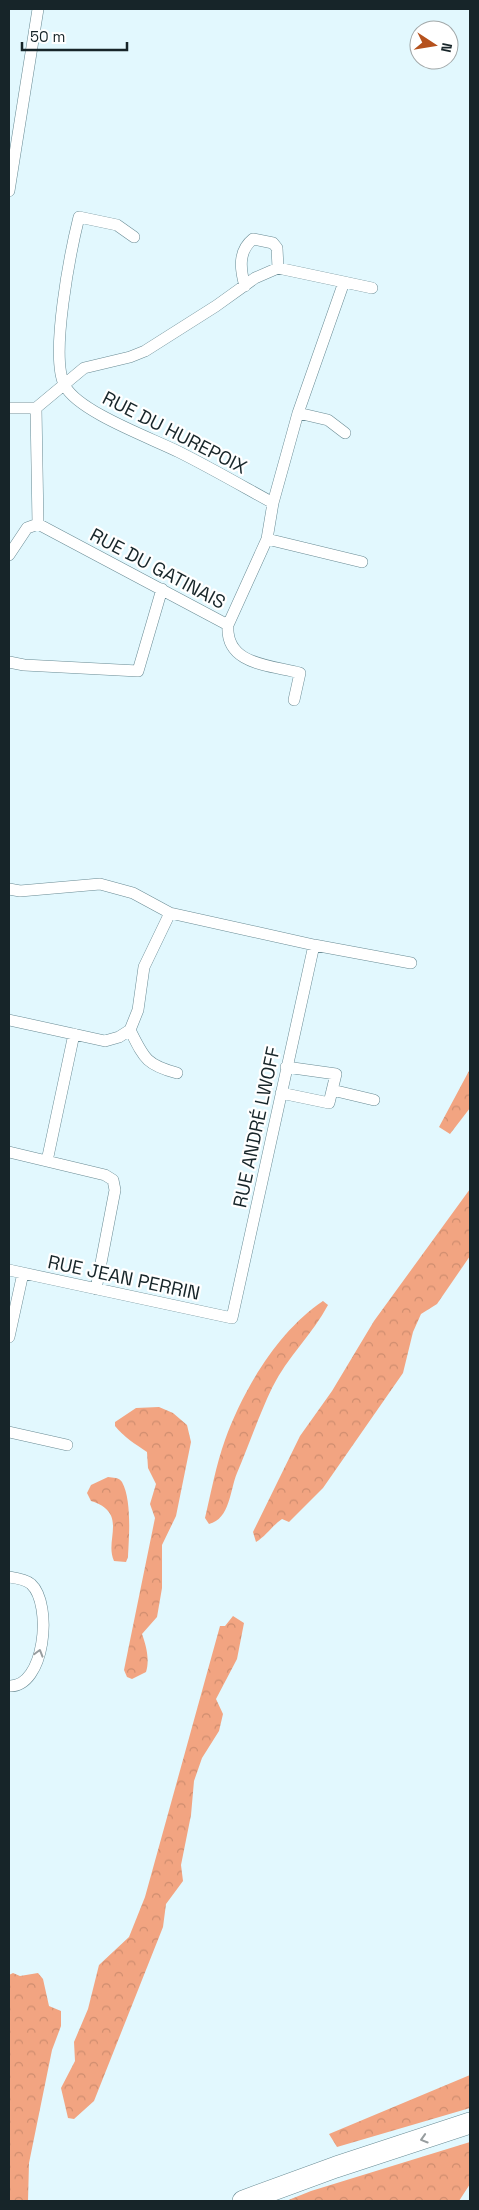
<svg xmlns="http://www.w3.org/2000/svg" width="479" height="2210" viewBox="0 0 479 2210" font-family="'Space Grotesk',sans-serif">
	<style>
		.forest { fill: url(#forest-crowns) }
		.lines { fill: none; stroke-linecap: round; stroke-linejoin: round }
		.street-casing { stroke: #698b94; stroke-width: 12 }
		.highway-casing { stroke: #698b94; stroke-width: 22 }
		.street { stroke: #fff; stroke-width: 11 }
		.highway { stroke: #fff; stroke-width: 21 }
		.oneway { stroke: #979d9f }
		.labels { text-anchor: middle; stroke-width: 4.5; stroke-linejoin: round; paint-order: stroke }
		.street-label { font-size: 19px; fill: #172529; stroke: #fff }
	</style>
	<defs>
		<pattern id="forest-crowns" width="20" height="18" patternUnits="userSpaceOnUse" patternTransform="scale(1.25)"><rect width="20" height="18" fill="#f2a481"/><path d="M2 6a3 3 0 1 1 6 0M12 15a3 3 0 1 1 6 0" fill="none" stroke="#cf8d6f"/></pattern>
	</defs>
	<rect width="100%" height="100%" fill="#e2f8fe"/>
	<path class="forest" d="M 470,1069 L 470,1108 L 450,1134 L 439,1127 Z
		M 470,1189 L 470,1256 L 437,1304 L 421,1314 L 413,1332 L 403,1373 L 323,1488 L 289,1522 L 282,1519 C 272,1526 266,1536 256,1542 L 253,1532 L 300,1436 L 332,1391 L 374,1321 Z
		M 323,1301 L 328,1305 C 313,1334 287,1357 272,1388 C 259,1415 249,1445 237,1473 C 230,1490 230,1519 209,1524 L 205,1518 C 211,1493 216,1465 225,1440 C 243,1390 278,1331 323,1301 Z
		M 159,1407 L 173,1413 L 187,1425 L 191,1442 L 176,1516 L 162,1545 L 162,1588 L 157,1617 L 142,1634 C 146,1645 150,1660 146,1672 L 132,1679 L 127,1677 L 124,1670 L 155,1518 L 150,1504 L 156,1484 L 148,1468 L 147,1452 C 135,1444 124,1437 115,1426 L 115,1422 L 136,1408 Z
		M 108,1477 C 113,1478 119,1477 122,1482 C 132,1500 129,1537 128,1557 L 126,1562 L 114,1561 C 104,1540 129,1513 91,1501 L 87,1493 L 91,1485 Z
		M 233,1616 L 244,1623 L 237,1659 L 216,1699 L 223,1714 L 219,1731 L 202,1758 L 194,1781 L 191,1815 L 181,1865 L 183,1881 L 166,1904 L 163,1927 L 94,2101 L 74,2119 L 68,2118 L 61,2088 L 75,2061 L 74,2042 L 88,2009 L 99,1965 L 129,1937 L 145,1897 L 220,1626 L 225,1626 Z
		M 13,1973 L 20,1976 L 38,1973 L 43,1979 L 49,2006 L 61,2011 L 61,2026 L 52,2050 L 29,2163 L 28,2201 L 9,2201 L 9,1975 Z
		M 470,2075 L 470,2108 L 337,2147 L 329,2134 Z
		M 470,2142 L 470,2184 L 459,2201 L 286,2201 L 311,2191 Z"/>
	<g class="lines">
		<defs>
			<path id="street" d="M 9,191 L 38,9
				M 134,237 L 117,225 L 79,217 C 71,249 49,358 65,386 C 79,412 151,438 179,452 C 211,468 242,486 273,503
				M 344,282 L 372,288
				M 245,286 C 240,269 238,251 253,239 L 273,243 L 277,248 L 278,268
				M 9,408 L 36,408 L 84,368 L 130,357 L 145,351 L 216,306 L 255,278 L 278,268 L 344,282 L 298,413 L 273,503 L 267,539 L 228,625 L 38,524 L 36,408
				M 298,413 L 328,420 L 345,433
				M 267,539 L 362,562
				M 9,555 L 27,528 L 38,524
				M 228,625 C 225,665 270,665 300,673 L 294,700
				M 9,662 L 24,665 L 138,671 L 162,589
				M 9,889 L 20,891 L 100,884 L 133,893 L 170,913 L 314,945 L 411,963
				M 9,1020 L 105,1041 L 119,1037 L 130,1030 L 138,1010 L 144,967 L 170,913
				M 130,1030 C 144,1058 146,1065 177,1073
				M 332,1090 L 374,1100
				M 281,1093 L 329,1103 L 336,1074 L 286,1067
				M 9,1152 L 105,1175 L 113,1180 L 115,1190 L 96,1289
				M 47,1161 L 74,1034
				M 9,1270 L 232,1318 L 314,945
				M 9,1337 L 23,1273
				M 9,1432 L 67,1445
				M 9,1577 C 16,1578 25,1579 31,1584 C 53,1604 45,1688 9,1686"/>
			<path id="highway" d="M 243,2201 L 336,2167 L 470,2123"/>
		</defs>
		<use href="#street" class="street-casing"/>
		<use href="#highway" class="highway-casing"/>
		<use href="#street" class="street"/>
		<use href="#highway" class="highway"/>
	</g>
	<defs><path id="oneway-chevron" d="M-2-3.5L2.5 0L-2 3.5" fill="none" stroke-width="1.6" stroke-linecap="round" stroke-linejoin="round" transform="scale(1.25)"/></defs>
	<g class="oneway">
		<use href="#oneway-chevron" transform="translate(39 1653) rotate(-74)"/>
		<use href="#oneway-chevron" transform="translate(424 2139) rotate(163)"/>
	</g>
	<g class="labels">
		<g class="street-label">
			<text transform="translate(175 432) rotate(27)" y="7">RUE DU HUREPOIX</text>
			<text transform="translate(158 568) rotate(28)" y="7">RUE DU GATINAIS</text>
			<text transform="translate(256 1127) rotate(-78)" y="7">RUE ANDRÉ LWOFF</text>
			<text transform="translate(124 1277) rotate(12)" y="7">RUE JEAN PERRIN</text>
		</g>
	</g>
	<rect width="479" height="2210" fill="none" stroke="#172529" stroke-width="20"/>
	<g transform="translate(434 45) rotate(102)"><circle r="24" fill="#ffffff" stroke="#a2a8a9"/>
	<path d="M0-4L9 19L0 12L-9 19Z" fill="#b5511d"/>
	<text y="-8" font-size="14" font-weight="bold" text-anchor="middle" fill="#172529">N</text>
	</g>
	<path d="M22 42v8h105v-8" fill="none" stroke="#172529" stroke-width="2.5"/>
	<text x="30" y="42" font-size="15" fill="#172529" stroke="#ffffff" stroke-width="4" paint-order="stroke">50 m</text>
</svg>
